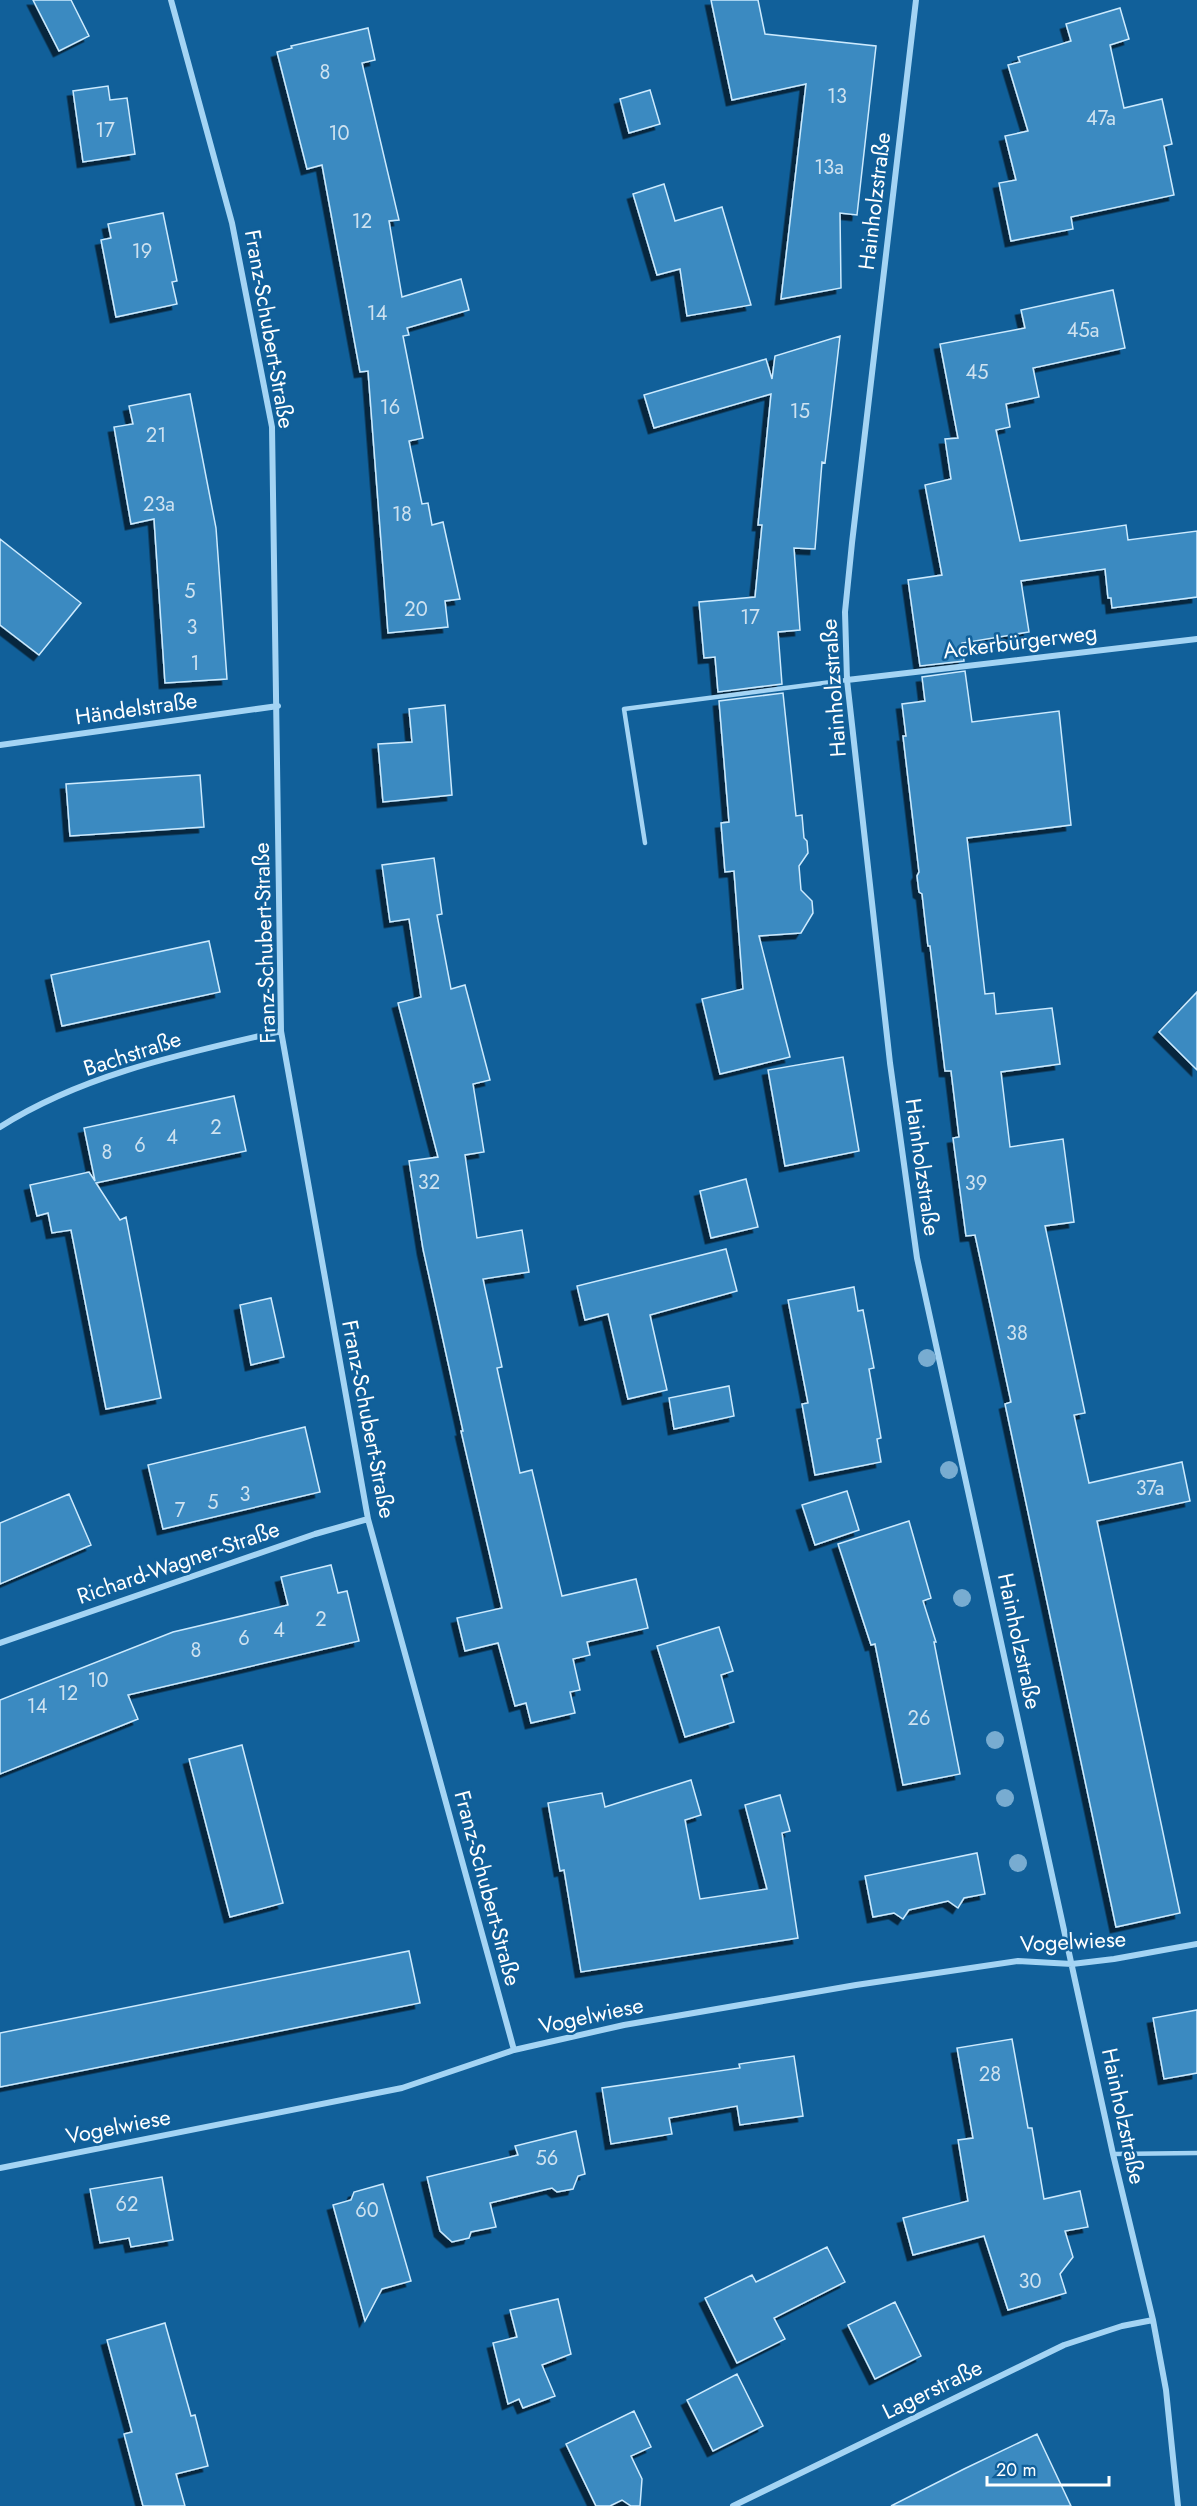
<svg xmlns="http://www.w3.org/2000/svg" width="1197" height="2506" viewBox="0 0 1197 2506" font-family="Jost,sans-serif">
	<style>
		.building { fill: #3a8ac1; stroke: #cceafe; stroke-width: 1.5; filter: url(#shadow) }
		.lines { fill: none; stroke-linecap: round; stroke-linejoin: round }
		.lane { stroke: #a4d4f4; stroke-width: 4.5 }
		.street { stroke: #a4d4f4; stroke-width: 6 }
		.tree { fill: #78acd1 }
		.labels { text-anchor: middle; stroke-width: 5; stroke-linejoin: round; paint-order: stroke }
		.number-label { font-size: 20px; fill: #cee2f0 }
		.street-label { font-size: 22px; fill: #fff; stroke: #11609a }
	</style>
	<defs>
		<filter id="shadow"><feDropShadow dx="-5.5" dy="5.5" stdDeviation="0" flood-color="#0009"/></filter>
	</defs>
	<rect width="100%" height="100%" fill="#11609a"/>
	<path class="building" d="M 33,0 L 71,0 L 89,36 L 59,51 Z
		M 711,0 L 758,0 L 765,34 L 876,46 L 857,215 L 840,213 L 841,288 L 781,299 L 806,84 L 732,100 Z
		M 1120,8 L 1129,39 L 1110,45 L 1124,108 L 1162,99 L 1172,144 L 1164,146 L 1174,195 L 1071,217 L 1073,229 L 1011,241 L 999,183 L 1016,180 L 1005,136 L 1028,131 L 1008,65 L 1020,62 L 1018,57 L 1071,41 L 1066,24 Z
		M 368,28 L 375,60 L 362,63 L 399,220 L 389,221 L 402,297 L 461,279 L 469,310 L 407,328 L 409,335 L 403,336 L 423,438 L 409,441 L 422,504 L 428,503 L 432,525 L 443,522 L 460,599 L 445,601 L 448,627 L 388,633 L 368,371 L 360,372 L 322,165 L 307,169 L 277,52 L 292,48 L 291,46 Z
		M 108,86 L 110,100 L 127,98 L 135,154 L 83,162 L 73,91 Z
		M 650,90 L 660,124 L 629,133 L 620,99 Z
		M 664,184 L 675,221 L 722,207 L 751,305 L 687,316 L 680,269 L 657,275 L 633,194 Z
		M 163,213 L 177,281 L 172,282 L 177,304 L 116,317 L 101,240 L 111,238 L 108,224 Z
		M 1113,290 L 1125,348 L 1033,368 L 1039,397 L 1006,404 L 1010,427 L 996,430 L 1020,541 L 1126,525 L 1128,540 L 1197,531 L 1197,597 L 1112,608 L 1111,598 L 1108,598 L 1105,569 L 1021,581 L 1029,632 L 962,643 L 964,661 L 920,666 L 908,580 L 942,575 L 925,485 L 951,479 L 945,439 L 958,438 L 940,344 L 1025,328 L 1021,310 Z
		M 840,336 L 825,463 L 822,462 L 815,549 L 794,548 L 800,630 L 778,632 L 782,684 L 718,692 L 715,657 L 704,658 L 699,602 L 755,597 L 762,525 L 758,525 L 771,394 L 654,428 L 644,395 L 766,359 L 772,379 L 775,356 Z
		M 190,394 L 216,528 L 227,679 L 165,683 L 154,519 L 131,524 L 114,427 L 133,424 L 129,406 Z
		M 0,539 L 81,603 L 39,655 L 0,625 Z
		M 965,671 L 972,722 L 1059,711 L 1071,825 L 967,838 L 985,994 L 994,993 L 996,1014 L 1052,1008 L 1060,1064 L 1001,1072 L 1010,1147 L 1063,1139 L 1074,1222 L 1045,1226 L 1085,1413 L 1074,1415 L 1089,1483 L 1182,1462 L 1190,1501 L 1097,1521 L 1180,1913 L 1116,1927 L 1005,1404 L 1011,1402 L 975,1235 L 966,1236 L 953,1138 L 959,1137 L 951,1071 L 945,1071 L 930,946 L 928,946 L 922,894 L 919,892 L 917,876 L 919,872 L 903,736 L 906,736 L 902,704 L 925,701 L 922,677 Z
		M 783,693 L 796,816 L 802,815 L 804,838 L 807,841 L 808,853 L 799,866 L 801,890 L 812,901 L 813,913 L 801,933 L 759,936 L 790,1057 L 720,1074 L 702,999 L 743,989 L 734,871 L 725,872 L 721,823 L 729,822 L 719,701 Z
		M 445,705 L 452,795 L 383,802 L 378,744 L 412,742 L 409,709 Z
		M 200,775 L 204,827 L 70,836 L 66,784 Z
		M 434,858 L 442,914 L 437,915 L 451,989 L 465,985 L 490,1080 L 473,1084 L 484,1152 L 465,1155 L 477,1238 L 522,1230 L 529,1272 L 483,1279 L 502,1367 L 497,1368 L 520,1473 L 532,1470 L 562,1596 L 636,1579 L 648,1628 L 587,1642 L 590,1655 L 573,1659 L 580,1690 L 570,1692 L 575,1713 L 531,1723 L 526,1703 L 515,1706 L 498,1643 L 465,1651 L 457,1618 L 502,1608 L 461,1431 L 463,1431 L 423,1249 L 409,1161 L 438,1157 L 398,1003 L 421,997 L 409,919 L 390,922 L 382,865 Z
		M 209,941 L 220,992 L 62,1026 L 51,975 Z
		M 1197,992 L 1197,1070 L 1159,1032 Z
		M 843,1057 L 859,1151 L 785,1166 L 768,1070 Z
		M 234,1096 L 246,1151 L 96,1183 L 120,1220 L 126,1217 L 161,1398 L 106,1409 L 71,1230 L 52,1233 L 48,1213 L 37,1216 L 30,1185 L 89,1172 L 95,1181 L 84,1128 Z
		M 746,1179 L 758,1227 L 711,1238 L 700,1191 Z
		M 726,1249 L 737,1291 L 650,1315 L 667,1390 L 628,1399 L 608,1314 L 585,1320 L 577,1286 Z
		M 854,1287 L 858,1311 L 863,1310 L 874,1368 L 869,1369 L 881,1438 L 877,1439 L 881,1462 L 815,1475 L 802,1404 L 808,1403 L 788,1300 Z
		M 271,1298 L 284,1357 L 251,1365 L 240,1305 Z
		M 729,1386 L 734,1416 L 674,1429 L 669,1398 Z
		M 305,1427 L 320,1492 L 163,1529 L 148,1465 Z
		M 847,1491 L 859,1530 L 815,1545 L 802,1505 Z
		M 69,1494 L 91,1545 L 0,1584 L 0,1523 Z
		M 909,1521 L 931,1598 L 923,1601 L 936,1642 L 934,1642 L 960,1774 L 903,1785 L 875,1644 L 871,1645 L 838,1544 Z
		M 331,1565 L 338,1593 L 347,1591 L 359,1641 L 128,1695 L 138,1719 L 0,1774 L 0,1700 L 173,1632 L 288,1605 L 281,1577 Z
		M 719,1627 L 733,1671 L 721,1675 L 734,1722 L 685,1737 L 657,1646 Z
		M 242,1745 L 283,1903 L 230,1917 L 189,1759 Z
		M 691,1780 L 701,1815 L 685,1820 L 700,1899 L 767,1889 L 745,1805 L 780,1795 L 790,1831 L 782,1833 L 798,1938 L 581,1972 L 564,1870 L 560,1871 L 548,1803 L 602,1793 L 605,1807 Z
		M 977,1853 L 985,1894 L 964,1898 L 958,1908 L 948,1901 L 909,1910 L 903,1919 L 894,1913 L 873,1917 L 865,1876 Z
		M 409,1951 L 420,2003 L 0,2087 L 0,2033 Z
		M 1197,2010 L 1197,2073 L 1164,2079 L 1153,2018 Z
		M 1012,2039 L 1028,2128 L 1032,2128 L 1044,2199 L 1080,2191 L 1088,2227 L 1065,2231 L 1073,2257 L 1060,2274 L 1066,2293 L 1008,2310 L 984,2236 L 913,2255 L 903,2218 L 968,2201 L 958,2140 L 973,2138 L 957,2048 Z
		M 794,2056 L 803,2116 L 740,2125 L 737,2106 L 669,2118 L 672,2134 L 611,2144 L 602,2088 L 740,2068 L 739,2064 Z
		M 576,2131 L 585,2174 L 578,2176 L 573,2189 L 557,2192 L 552,2188 L 490,2203 L 496,2227 L 471,2232 L 469,2238 L 452,2242 L 440,2231 L 427,2177 L 518,2155 L 515,2146 Z
		M 162,2177 L 173,2240 L 131,2247 L 129,2238 L 100,2243 L 90,2189 Z
		M 383,2184 L 411,2281 L 382,2289 L 365,2321 L 333,2205 L 351,2200 L 354,2192 Z
		M 827,2247 L 845,2282 L 774,2318 L 785,2339 L 737,2363 L 705,2298 L 752,2275 L 756,2282 Z
		M 558,2299 L 571,2354 L 542,2365 L 555,2396 L 523,2408 L 519,2399 L 508,2404 L 493,2343 L 517,2337 L 510,2310 Z
		M 895,2302 L 921,2356 L 875,2379 L 848,2325 Z
		M 165,2323 L 191,2416 L 195,2415 L 208,2466 L 176,2474 L 185,2506 L 143,2506 L 124,2434 L 132,2432 L 107,2340 Z
		M 737,2374 L 763,2426 L 713,2451 L 687,2400 Z
		M 634,2411 L 651,2447 L 631,2456 L 642,2479 L 640,2506 L 631,2506 L 622,2500 L 610,2506 L 596,2506 L 566,2444 Z
		M 1037,2434 L 1071,2506 L 891,2506 L 964,2469 Z"/>
	<g class="lines">
		<path class="lane" d="M 645,843 L 624,709 L 847,680
			M 1113,2154 L 1197,2153"/>
		<path class="street" d="M 171,0 L 232,223 L 272,427 L 281,1031 L 368,1519 L 514,2050
			M 916,0 L 852,543 L 845,612 L 847,680 L 890,1063 L 917,1258 L 1113,2154 L 1153,2320 L 1166,2390 L 1178,2506
			M 847,680 L 1197,639
			M 0,745 L 278,706
			M 0,1127 C 83,1074 186,1053 281,1031
			M 0,1643 L 315,1534 L 368,1519
			M 0,2168 L 402,2088 L 514,2050 L 624,2025 L 856,1985 L 1018,1961 L 1072,1964 L 1114,1959 L 1197,1944
			M 733,2506 L 1064,2345 L 1122,2326 L 1153,2320"/>
	</g>
	<g class="tree">
		<circle cx="927" cy="1358" r="9"/>
		<circle cx="949" cy="1470" r="9"/>
		<circle cx="962" cy="1598" r="9"/>
		<circle cx="995" cy="1740" r="9"/>
		<circle cx="1005" cy="1798" r="9"/>
		<circle cx="1018" cy="1863" r="9"/>
	</g>
	<g class="labels">
		<g class="number-label">
			<text x="325" y="79">8</text>
			<text x="837" y="103">13</text>
			<text x="1101" y="125">47a</text>
			<text x="105" y="137">17</text>
			<text x="339" y="140">10</text>
			<text x="829" y="174">13a</text>
			<text x="362" y="228">12</text>
			<text x="142" y="258">19</text>
			<text x="377" y="320">14</text>
			<text x="1083" y="337">45a</text>
			<text x="977" y="379">45</text>
			<text x="390" y="414">16</text>
			<text x="800" y="418">15</text>
			<text x="156" y="442">21</text>
			<text x="159" y="511">23a</text>
			<text x="402" y="521">18</text>
			<text x="190" y="598">5</text>
			<text x="416" y="616">20</text>
			<text x="750" y="624">17</text>
			<text x="192" y="634">3</text>
			<text x="195" y="670">1</text>
			<text x="216" y="1134">2</text>
			<text x="172" y="1144">4</text>
			<text x="140" y="1152">6</text>
			<text x="107" y="1159">8</text>
			<text x="429" y="1189">32</text>
			<text x="976" y="1190">39</text>
			<text x="1017" y="1340">38</text>
			<text x="1150" y="1495">37a</text>
			<text x="245" y="1501">3</text>
			<text x="213" y="1509">5</text>
			<text x="180" y="1517">7</text>
			<text x="321" y="1626">2</text>
			<text x="279" y="1637">4</text>
			<text x="244" y="1645">6</text>
			<text x="196" y="1657">8</text>
			<text x="98" y="1687">10</text>
			<text x="68" y="1700">12</text>
			<text x="37" y="1713">14</text>
			<text x="919" y="1725">26</text>
			<text x="990" y="2081">28</text>
			<text x="547" y="2165">56</text>
			<text x="127" y="2211">62</text>
			<text x="367" y="2217">60</text>
			<text x="1030" y="2288">30</text>
		</g>
		<g class="street-label">
			<text transform="translate(874 201) rotate(-83)" y="8">Hainholzstraße</text>
			<text transform="translate(270 329) rotate(80)" y="8">Franz-Schubert-Straße</text>
			<text transform="translate(1020 641) rotate(-7)" y="8">Ackerbürgerweg</text>
			<text transform="translate(833 688) rotate(-94)" y="8">Hainholzstraße</text>
			<text transform="translate(136 708) rotate(-8)" y="8">Händelstraße</text>
			<text transform="translate(264 943) rotate(-92)" y="8">Franz-Schubert-Straße</text>
			<text transform="translate(132 1053) rotate(-18)" y="8">Bachstraße</text>
			<text transform="translate(923 1167) rotate(82)" y="8">Hainholzstraße</text>
			<text transform="translate(369 1419) rotate(79)" y="8">Franz-Schubert-Straße</text>
			<text transform="translate(178 1562) rotate(-19)" y="8">Richard-Wagner-Straße</text>
			<text transform="translate(1020 1641) rotate(78)" y="8">Hainholzstraße</text>
			<text transform="translate(488 1888) rotate(75)" y="8">Franz-Schubert-Straße</text>
			<text transform="translate(1073 1941) rotate(-3)" y="8">Vogelwiese</text>
			<text transform="translate(591 2015) rotate(-12)" y="8">Vogelwiese</text>
			<text transform="translate(1124 2116) rotate(78)" y="8">Hainholzstraße</text>
			<text transform="translate(118 2126) rotate(-11)" y="8">Vogelwiese</text>
			<text transform="translate(932 2389) rotate(-26)" y="8">Lagerstraße</text>
		</g>
	</g>
	<path d="M987 2476v9h122v-9" fill="none" stroke="#ffffff" stroke-width="3"/>
	<text x="996" y="2476" font-size="18" fill="#ffffff" stroke="#11609a" stroke-width="4.5" paint-order="stroke">20 m</text>
</svg>
